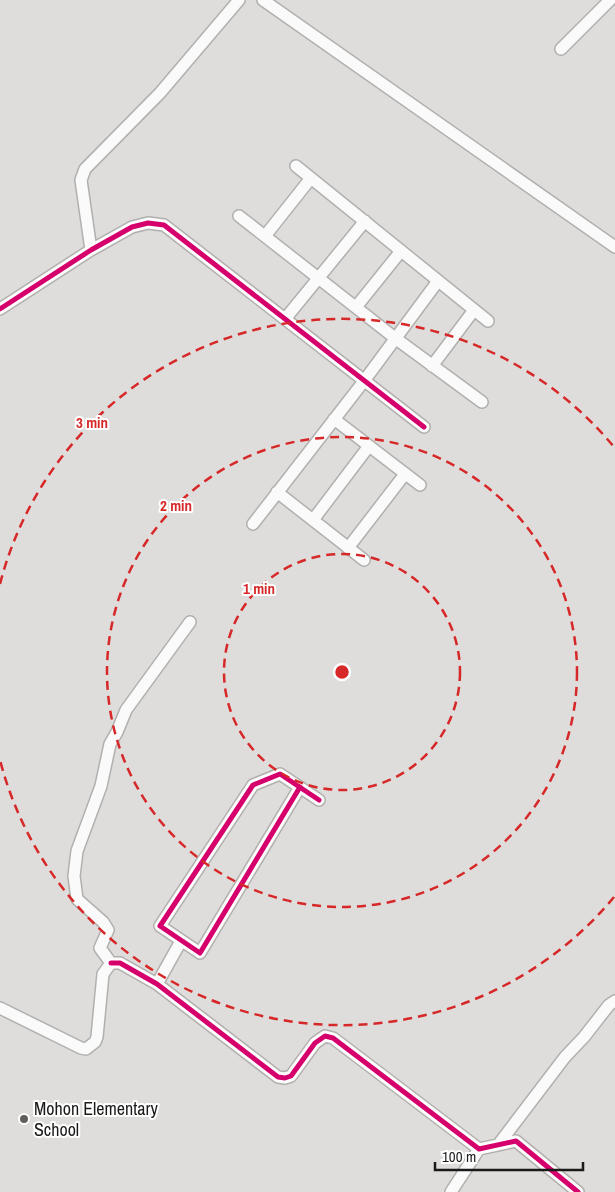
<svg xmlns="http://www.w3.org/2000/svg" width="615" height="1192" viewBox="0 0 615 1192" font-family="'Archivo Narrow',sans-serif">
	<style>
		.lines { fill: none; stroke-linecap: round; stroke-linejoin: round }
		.street-casing { stroke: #b1b0ae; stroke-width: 14 }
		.street { stroke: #fafafa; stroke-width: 11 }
		.cycleway-casing { stroke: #fff; stroke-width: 8 }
		.cycleway { stroke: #d6006c; stroke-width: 5 }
		.ring { fill: none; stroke: #d62828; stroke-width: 2.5; stroke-dasharray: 9 6 }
		.poi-dot { fill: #605e5c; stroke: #fff; stroke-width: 2 }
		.labels { text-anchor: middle; stroke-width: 4; stroke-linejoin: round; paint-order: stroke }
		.poi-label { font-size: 18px; fill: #1b1a18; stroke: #fff; text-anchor: start }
		.centre { fill: #d62828; stroke: #fff; stroke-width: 2.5 }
		.ring-label { font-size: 15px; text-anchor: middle; font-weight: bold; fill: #d62828; stroke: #fff; stroke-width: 4; stroke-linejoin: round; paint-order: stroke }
	</style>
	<rect width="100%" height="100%" fill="#dfdddb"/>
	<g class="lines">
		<defs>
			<path id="street" d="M 263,0 L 615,247
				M 561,49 L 610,0
				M 296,166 L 488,321
				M 239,216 L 395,338 L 482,402
				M 265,236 L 311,178
				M 91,250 L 81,180 L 85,169 L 160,93 L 239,0
				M 356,307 L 401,251
				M 0,309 L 91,250 L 132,227 L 148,223 L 164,225 L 424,427
				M 285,319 L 365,221
				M 432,366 L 474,310
				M 334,419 L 420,485
				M 277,492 L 364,560
				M 313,520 L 369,446
				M 253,524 L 364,381 L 438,281
				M 348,548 L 405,474
				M 300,787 L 200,953 L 160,926 L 253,785 L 280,774 L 319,800
				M 111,963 L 120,963 L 157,984 L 278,1077 L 285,1078 L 291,1076 L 315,1043 L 325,1036 L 333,1038 L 479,1149 L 516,1141 L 578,1192
				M 111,963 L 100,948 L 108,930 L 103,922 L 77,899 L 74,876 L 77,851 L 101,786 L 110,744 L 117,732 L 126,710 L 190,622
				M 157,984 L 181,941
				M 0,1008 L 81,1048 L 86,1049 L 95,1042 L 97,1037 L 103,974 L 111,963
				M 498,1145 L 565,1057 L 584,1037 L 609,1005 L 615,1001
				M 451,1192 L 479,1149"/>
		</defs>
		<use href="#street" class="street-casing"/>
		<use href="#street" class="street"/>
		<defs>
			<path id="cycleway" d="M 0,309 L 91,250 L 132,227 L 148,223 L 164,225 L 424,427
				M 300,787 L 200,953 L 160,926 L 253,785 L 280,774 L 319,800
				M 111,963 L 120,963 L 157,984 L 278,1077 L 285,1078 L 291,1076 L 315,1043 L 325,1036 L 333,1038 L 479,1149 L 516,1141 L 578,1192"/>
		</defs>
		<use href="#cycleway" class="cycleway-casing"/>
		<use href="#cycleway" class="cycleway"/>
	</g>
	<g class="ring">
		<circle cx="342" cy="672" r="118"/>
		<circle cx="342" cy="672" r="235"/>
		<path d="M614 897A353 353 0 0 1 0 760M0 584A353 353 0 0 1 614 447"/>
	</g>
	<circle class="poi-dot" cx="24" cy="1119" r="5"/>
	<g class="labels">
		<g class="poi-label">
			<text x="34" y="1115">Mohon Elementary<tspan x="34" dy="21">School</tspan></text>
		</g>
	</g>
	<circle cx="342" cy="672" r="8" class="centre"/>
	<g class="ring-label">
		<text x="92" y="428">3 min</text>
		<text x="176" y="511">2 min</text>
		<text x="259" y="594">1 min</text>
	</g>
	<path d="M435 1162v8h148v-8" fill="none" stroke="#1b1a18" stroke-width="2.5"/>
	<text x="442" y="1162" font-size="15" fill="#1b1a18" stroke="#ffffff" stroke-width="4" paint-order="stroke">100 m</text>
</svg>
